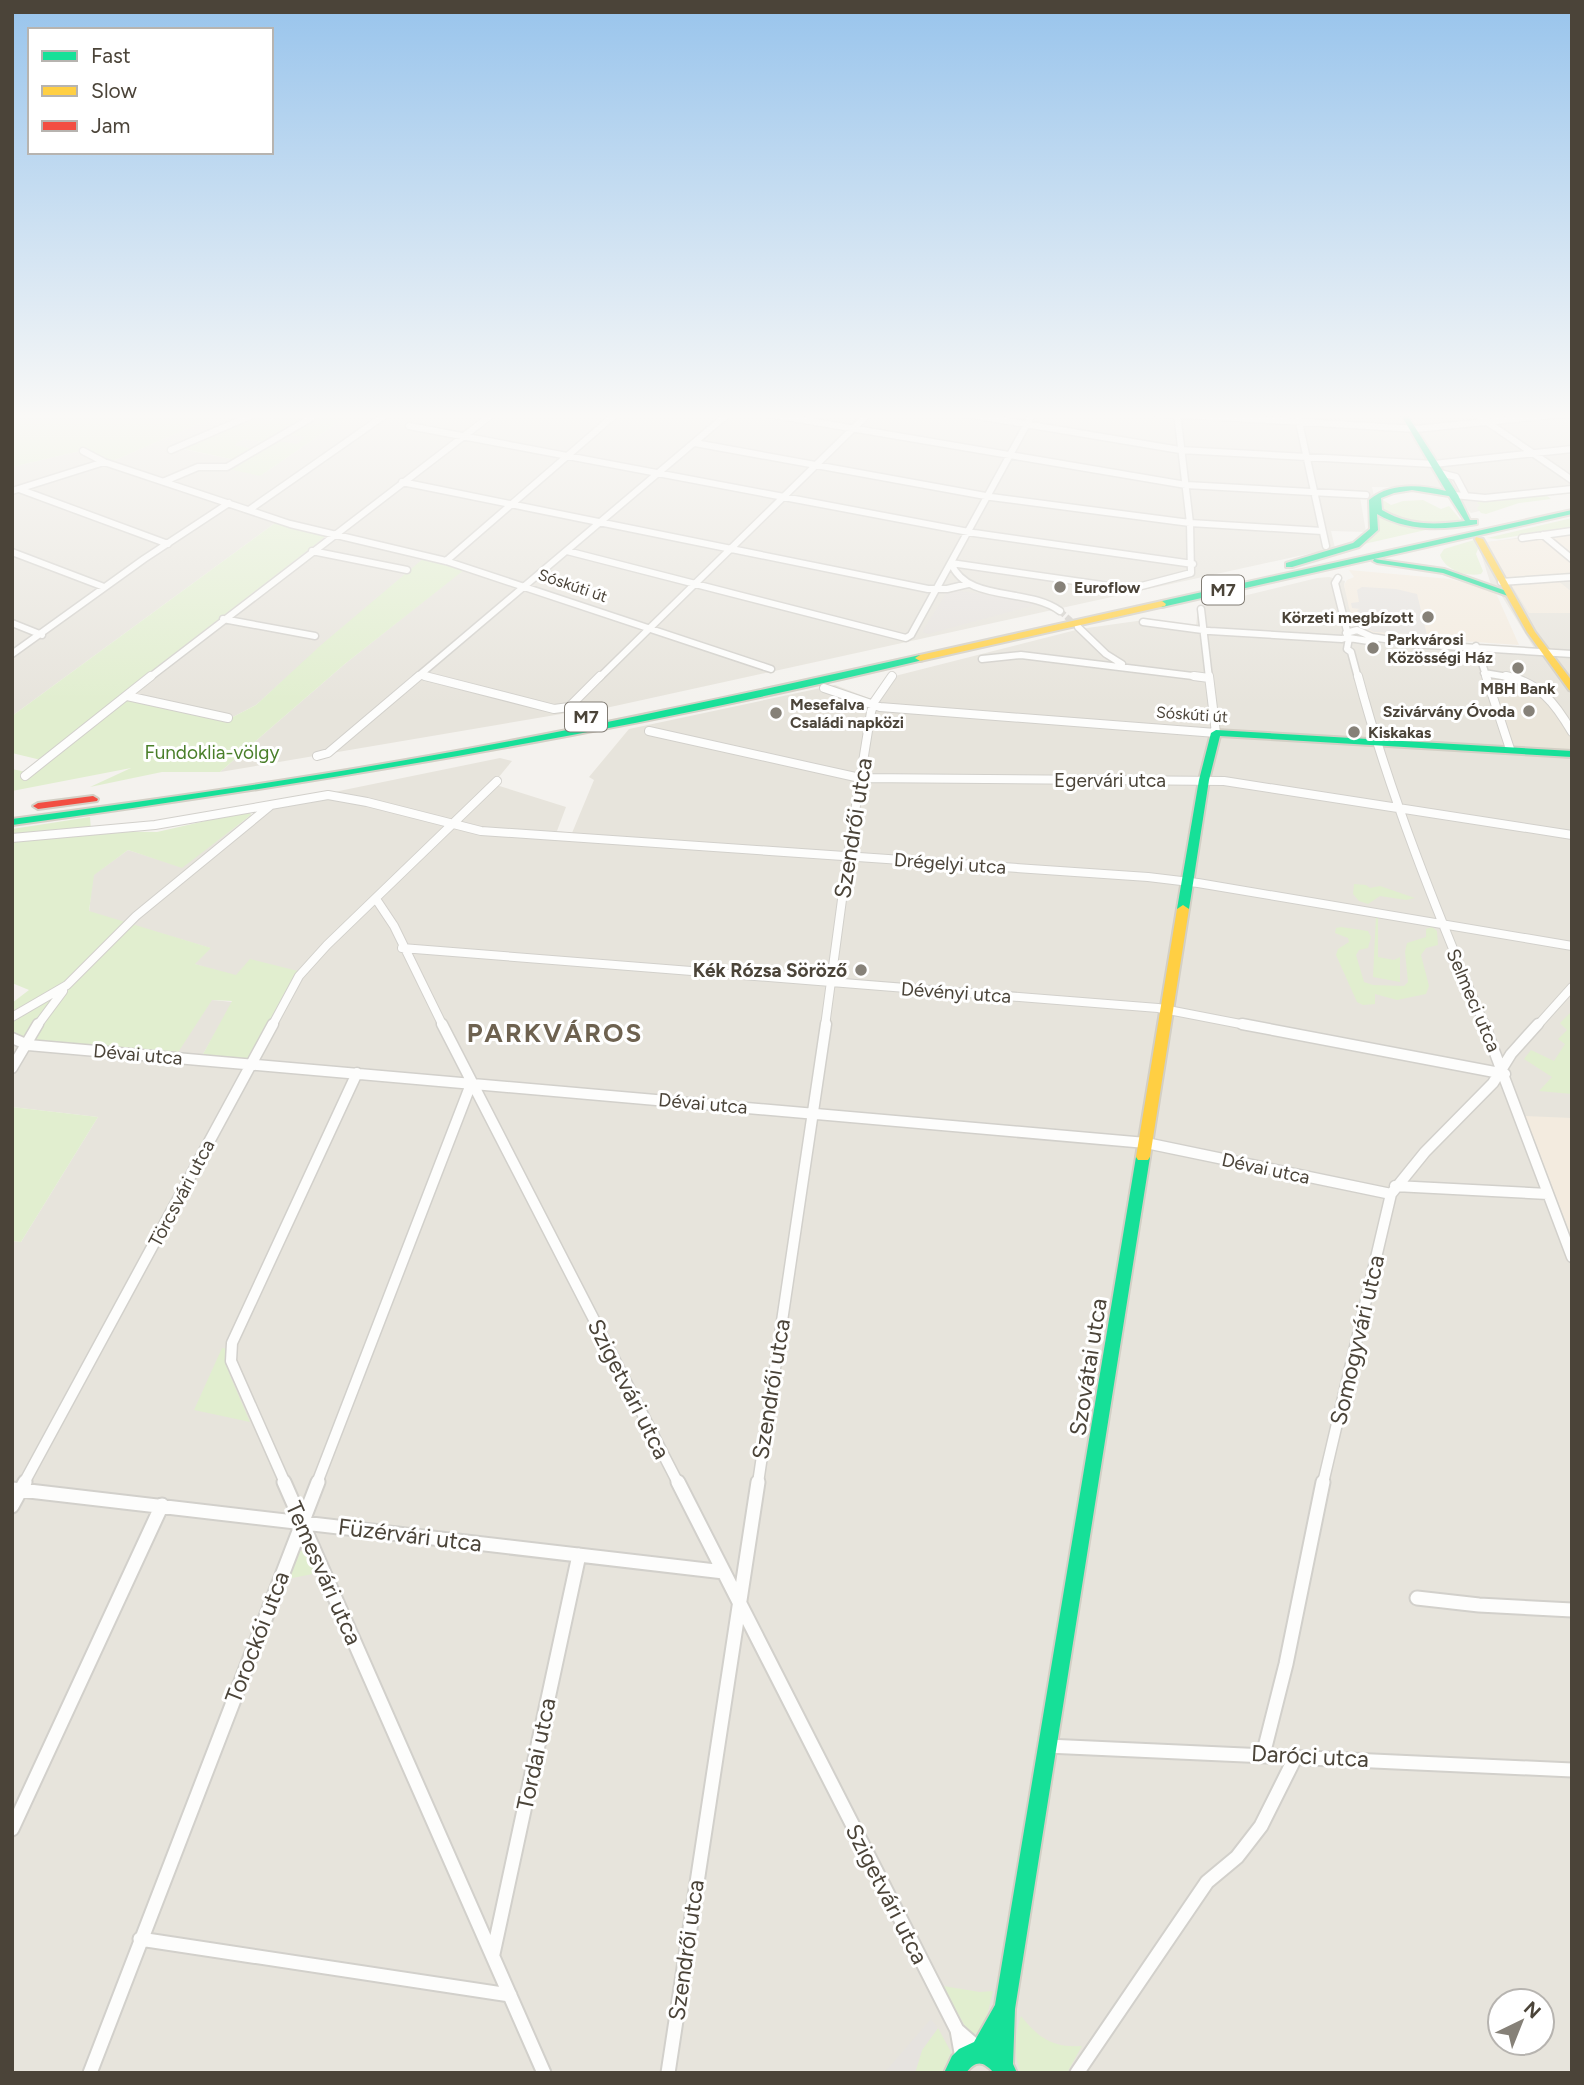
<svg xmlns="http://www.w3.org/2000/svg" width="1584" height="2085" viewBox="0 0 1584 2085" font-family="Figtree,sans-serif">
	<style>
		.residential { fill: #e7e4dc; fill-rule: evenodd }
		.commercial { fill: #f3ebdf }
		.industrial { fill: #e6e2de }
		.education { fill: #eae5da }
		.green { fill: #e1eecf }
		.parking { fill: #e6e3df }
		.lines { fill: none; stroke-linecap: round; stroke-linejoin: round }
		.street-tunnel { stroke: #d2cfca; stroke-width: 6; stroke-dasharray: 6 2.5; stroke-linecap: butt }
		.street-far3-casing { stroke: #d2d0cb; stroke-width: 9 }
		.street-far2-casing { stroke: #d2d0cb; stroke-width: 10 }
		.street-far1-casing { stroke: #d2d0cb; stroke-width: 13 }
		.street-casing { stroke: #d2d0cb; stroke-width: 17 }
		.fast-casing { stroke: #d3cfc5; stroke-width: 4 }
		.slow-casing { stroke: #d3cfc5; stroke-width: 4 }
		.jam-casing { stroke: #d3cfc5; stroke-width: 4 }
		.street-far3 { stroke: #fdfdfc; stroke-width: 6 }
		.street-far2 { stroke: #fdfdfc; stroke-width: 8 }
		.street-far1 { stroke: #fdfdfc; stroke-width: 10 }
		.street { stroke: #fdfdfc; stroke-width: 13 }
		.fast { fill: #16e098; fill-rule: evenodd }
		.slow { fill: #ffcf43; fill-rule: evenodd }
		.jam { fill: #f24e42; fill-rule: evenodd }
		.poi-dot { fill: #868178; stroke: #fff; stroke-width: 2.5 }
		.labels { text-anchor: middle; stroke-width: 6; stroke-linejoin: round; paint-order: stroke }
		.far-street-label { font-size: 16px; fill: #4b4439; stroke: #fff }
		.far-poi-label { font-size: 16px; font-weight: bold; fill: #4b4439; stroke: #fff; text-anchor: start }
		.shield { fill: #fff; stroke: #817c74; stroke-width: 2 }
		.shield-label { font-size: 18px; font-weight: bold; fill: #4b4439 }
		.park-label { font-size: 19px; fill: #4a7f2a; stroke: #fff }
		.street-label { font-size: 19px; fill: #4b4439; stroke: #fff }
		.poi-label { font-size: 19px; font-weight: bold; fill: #4b4439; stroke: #fff; text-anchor: end }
		.near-street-label { font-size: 23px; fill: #4b4439; stroke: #fff }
		.district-label { font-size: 26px; font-weight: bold; letter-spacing: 2px; fill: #6e6250; stroke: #fff }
	</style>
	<rect width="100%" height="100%" fill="#f4f2ee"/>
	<path class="residential" d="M 223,413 L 287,413 L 182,449 L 235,460 L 252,449 L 233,445 L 244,439 L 265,442 L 281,434 L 306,437 L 260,476 L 352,413 L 1572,413 L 1572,493 L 1538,497 L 1471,513 L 1444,488 L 1372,487 L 1374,496 L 1360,497 L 1366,532 L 1331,531 L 1335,548 L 583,713 L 579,711 L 220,772 L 346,663 L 463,570 L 327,641 L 256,705 L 227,720 L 122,694 L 275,523 L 12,716 L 12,467 L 84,450 L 113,461 Z
		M 1572,523 L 1572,2073 L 12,2073 L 12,1241 L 21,1242 L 98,1117 L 12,1107 L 12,1033 L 35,1042 L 212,1000 L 233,1002 L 202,1056 L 249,1060 L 236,976 L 194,964 L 210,948 L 89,912 L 93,875 L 128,850 L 182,867 L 251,815 L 339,791 L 500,758 L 512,761 L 493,784 L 566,807 L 557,831 L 572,833 L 594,780 L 589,777 L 629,729 L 835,685 L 874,700 L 895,676 L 1080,629 L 1144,620 L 1196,627 L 1198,607 L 1317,578 L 1329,577 L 1345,581 L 1344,585 L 1353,618 L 1356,624 L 1376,635 L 1373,643 L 1536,651 L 1500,593 L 1492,588 L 1478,544 L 1540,534 ZM 1500,2001 L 1542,2001 L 1542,2043 L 1500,2043 Z"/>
	<path class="commercial" d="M 1567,534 L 1572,538 L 1572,554 L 1562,555 L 1572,563 L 1572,573 L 1552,576 L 1572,592 L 1572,613 L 1529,613 L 1485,542 Z
		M 1349,570 L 1450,579 L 1495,591 L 1519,645 L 1376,635 L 1356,624 L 1349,608 L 1344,585 L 1347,580 L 1354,577 Z
		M 1525,1116 L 1572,1118 L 1572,1238 Z"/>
	<path class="industrial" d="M 954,590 L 1024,600 L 1035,605 L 928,634 L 922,632 L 947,592 Z"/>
	<path class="education" d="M 1489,676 L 1511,678 L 1552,703 L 1572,741 L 1572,750 L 1514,746 Z"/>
	<path class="green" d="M 12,413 L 223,413 L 113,461 L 84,450 L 12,467 Z
		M 287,413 L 352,413 L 260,476 L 229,469 L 277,441 L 297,444 L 305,437 L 281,434 L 265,442 L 244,439 L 234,445 L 254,449 L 235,460 L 180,448 L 255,416 L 269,421 Z
		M 1545,494 L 1551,499 L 1519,503 L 1486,514 L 1481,513 L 1477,508 L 1480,505 L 1477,503 L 1479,501 Z
		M 1383,500 L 1391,505 L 1403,501 L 1423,500 L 1441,509 L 1449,506 L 1460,519 C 1435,531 1406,522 1384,511 Z
		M 1377,516 L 1430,529 L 1364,544 L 1377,531 Z
		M 1572,518 L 1572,527 L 1498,539 L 1487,538 Z
		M 275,523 L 326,536 L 123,693 L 227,720 L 256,705 L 321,645 L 424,558 L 464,570 L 346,663 L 220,772 L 162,772 L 90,787 L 131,768 L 12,791 L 12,769 L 26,772 L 41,760 L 12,753 L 12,716 Z
		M 1474,540 L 1478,549 L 1476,554 L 1483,571 L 1481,574 C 1466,577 1445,570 1440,555 L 1444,549 Z
		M 249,811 L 251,815 L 182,868 L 128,850 L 94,875 L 89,911 L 211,948 L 195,964 L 236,975 L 250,959 L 298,971 L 249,1060 L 202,1056 L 232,1001 L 212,1000 L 177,1054 L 35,1042 L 12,1033 L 12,1003 L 29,990 L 12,983 L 12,829 L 90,817 L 91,831 L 157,832 Z
		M 1354,884 L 1366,885 L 1370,888 L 1380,886 L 1415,898 L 1406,900 L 1380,896 L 1368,904 L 1359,901 L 1353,894 Z
		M 1376,916 L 1378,918 L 1378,957 L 1394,960 L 1400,957 L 1400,982 L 1373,977 Z
		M 1341,927 L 1368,931 L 1371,937 L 1368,948 L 1359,950 L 1356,955 L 1364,982 L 1373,985 L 1404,986 L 1408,982 L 1405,952 L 1407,943 L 1426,937 L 1426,929 L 1432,927 L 1437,931 L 1438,945 L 1426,948 L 1421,955 L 1429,986 L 1426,994 L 1397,1000 L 1375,994 L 1375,1004 L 1363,1005 L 1357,1002 L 1336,955 L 1338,949 L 1349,942 L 1348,938 L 1335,933 L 1336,928 Z
		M 1572,1011 L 1572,1094 L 1539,1091 L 1552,1077 L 1524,1059 L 1531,1050 L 1554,1061 L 1565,1044 L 1558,1039 L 1567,1030 L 1560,1023 Z
		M 12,1107 L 98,1117 L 21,1242 L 12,1241 Z
		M 222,1348 L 228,1349 L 229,1373 L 250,1422 L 194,1410 Z
		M 304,1550 L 308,1552 L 318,1573 L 282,1580 L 297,1552 Z
		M 943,1986 L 980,1992 L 993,1991 L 984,2028 L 974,2034 L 968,2032 Z
		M 1021,2016 C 1039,2039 1054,2048 1082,2046 L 1067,2073 L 1021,2073 C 1013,2052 1014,2037 1021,2016 Z
		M 938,2028 L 951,2052 L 942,2073 L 915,2073 L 922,2050 Z"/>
	<path class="parking" d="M 1362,587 L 1396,589 L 1417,594 L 1427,635 L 1374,632 L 1363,627 L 1357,610 L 1360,609 L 1352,608 L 1351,603 L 1359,602 L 1357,590 Z
		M 931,2019 L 938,2028 L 922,2050 L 915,2073 L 884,2073 Z"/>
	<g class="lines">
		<path class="street-tunnel" d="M 1060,611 L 1078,627"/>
		<defs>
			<path id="street-far3" d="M 762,413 L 1186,485 L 1366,495
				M 960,413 L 1180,450 L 1434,464 L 1572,449
				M 1154,413 L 1416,429 L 1572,413
				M 1297,413 L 1326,546
				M 1474,413 L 1572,480
				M 409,426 L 974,533 L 1193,564
				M 695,443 L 991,497 L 1190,523 L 1322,531
				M 171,450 L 257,413
				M 83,451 L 104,462 L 290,524 L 446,561 L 771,669
				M 1440,473 L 1456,477 L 1466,496
				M 165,481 L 198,467 L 227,467 L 311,418
				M 402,482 L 928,589 L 947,589 L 968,584
				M 19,489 L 168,544
				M 12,491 L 104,462
				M 1454,495 L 1485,498 L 1572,489
				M 249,510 L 388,413
				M 1543,535 L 1572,559
				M 1522,538 L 1572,531
				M 312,551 L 407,570
				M 567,551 L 906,638 L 911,635 L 1033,413
				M 12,552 L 104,587
				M 446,561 L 617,413
				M 951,563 L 1130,589 L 1191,573 L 1190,523 L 1177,413
				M 951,563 C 967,603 1027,587 1060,611
				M 1338,578 L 1335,583 L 1347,631
				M 1501,582 L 1572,577
				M 1201,609 L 1209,678
				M 223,619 L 315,636
				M 1143,622 L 1210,631 L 1342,639 L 1348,637
				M 12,623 L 42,635
				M 1078,627 L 1106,654 L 1122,664
				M 1349,638 L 1375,642
				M 1413,644 L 1572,654
				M 1476,646 L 1487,678
				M 12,654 L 144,559 L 229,503
				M 982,659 L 1021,655 L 1209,678
				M 1484,673 L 1514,678
				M 420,675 L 432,678
				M 149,678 L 494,413
				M 416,678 L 729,413
				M 599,678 L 869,413
				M 1358,678 L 1351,652 L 1347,649 L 1349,638 L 1346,633 L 1357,630 L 1372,637 L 1416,644"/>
			<path id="street-far2" d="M 425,676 L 554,709 L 569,707 L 600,676
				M 1194,676 L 1209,678
				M 1358,676 C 1390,796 1437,912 1485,1026
				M 1486,676 L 1510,749
				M 1506,676 C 1540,683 1555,703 1572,732
				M 824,688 L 880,707 L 1216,733 L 1209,676
				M 127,696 L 228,718
				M 649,731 L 860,778 L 1224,781 L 1572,835
				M 317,756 L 328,753 L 419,676
				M 25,776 L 151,676
				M 12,838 L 155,825 L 328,795 L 367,802 L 481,831 L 1148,877 L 1198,883 L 1572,946
				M 376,899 L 394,926 L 443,1026
				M 402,948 L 1158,1008 L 1251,1026
				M 12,1017 L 67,985 L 136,916 L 270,806
				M 37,1026 L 63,991
				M 272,1026 L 299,976 L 327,945 L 497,781
				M 825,1026 L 848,855 L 871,712 L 874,702 L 892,676
				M 1537,1026 L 1572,987"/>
			<path id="street-far1" d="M 442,1024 L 678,1483
				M 1242,1024 L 1505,1074
				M 1484,1024 L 1572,1257
				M 12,1038 L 28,1045 L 1146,1143 L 1391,1194
				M 12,1068 L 38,1024
				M 1395,1186 L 1548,1194
				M 24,1483 L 273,1024
				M 285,1483 L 231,1361 L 232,1343 L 357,1073
				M 317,1483 L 471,1084
				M 758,1483 L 826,1024
				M 1323,1483 L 1391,1194 L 1425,1152 L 1493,1083 L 1511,1054 L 1538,1024"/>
			<path id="street" d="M 284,1482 L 544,2073
				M 678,1482 L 957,2030 L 962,2058
				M 12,1489 L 724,1572
				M 12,1506 L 25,1482
				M 1417,1598 L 1479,1605 L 1572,1610
				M 1047,1746 L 1572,1770
				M 1263,1755 L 1286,1664 L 1323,1482
				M 12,1829 L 162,1505
				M 140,1939 L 510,1995
				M 493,1954 L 579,1555
				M 957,2030 L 979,2049
				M 90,2073 L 318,1482
				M 668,2073 L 758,1482
				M 1077,2073 L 1207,1882 L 1237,1857 L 1261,1826 L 1296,1756"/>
			<path id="fast" d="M 1400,413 L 1406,413 L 1458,495 L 1470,520 L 1477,520 L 1477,524 C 1443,530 1408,532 1377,514 L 1378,530 L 1359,547 L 1292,567 L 1286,567 L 1286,563 L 1353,543 L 1370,529 L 1369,500 C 1391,482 1420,485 1446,491 ZM 1412,490 L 1449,496 L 1465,521 C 1435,525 1409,526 1382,510 L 1381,498 L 1394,493 Z
				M 1572,510 L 1572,514 L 1162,607 L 1158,604 L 1162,601 Z
				M 1374,559 L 1444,569 L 1512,593 L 1508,596 L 1443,573 L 1377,563 L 1373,561 Z
				M 920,655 L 923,656 L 923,660 C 623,732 318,783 12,825 L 12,819 C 144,801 275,783 406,760 C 578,730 749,693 920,655 Z
				M 1216,730 L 1572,751 L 1572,757 L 1220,736 L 1209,780 L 1189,909 L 1183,913 L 1177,909 L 1199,780 L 1211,733 Z
				M 1143,1152 L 1148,1154 L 1150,1157 L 1015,2009 L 1013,2064 L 1017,2073 L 994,2073 C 983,2061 976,2060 966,2073 L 944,2073 L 952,2056 L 959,2049 L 974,2042 L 995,2005 L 1136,1157 L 1138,1154 Z"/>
			<path id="slow" d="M 1476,537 L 1483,539 L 1535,632 L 1572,681 L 1572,691 L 1569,690 L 1527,632 L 1475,539 Z
				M 1162,601 L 1166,604 L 1165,606 L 920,661 L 915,658 L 920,655 Z
				M 1183,905 L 1189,909 L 1150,1157 L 1148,1160 L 1138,1160 L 1136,1157 L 1177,909 Z"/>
			<path id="jam" d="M 93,796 L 98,799 L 97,801 L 38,809 L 33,806 L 38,803 Z"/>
		</defs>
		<use href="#street-far3" class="street-far3-casing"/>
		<use href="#street-far2" class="street-far2-casing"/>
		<use href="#street-far1" class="street-far1-casing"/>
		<use href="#street" class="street-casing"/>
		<use href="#fast" class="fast-casing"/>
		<use href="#slow" class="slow-casing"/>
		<use href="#jam" class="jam-casing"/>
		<use href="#street-far3" class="street-far3"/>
		<use href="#street-far2" class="street-far2"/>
		<use href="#street-far1" class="street-far1"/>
		<use href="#street" class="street"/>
		<use href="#fast" class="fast"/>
		<use href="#slow" class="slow"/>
		<use href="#jam" class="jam"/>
	</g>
	<linearGradient id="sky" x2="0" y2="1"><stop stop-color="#98c4ec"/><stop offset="0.59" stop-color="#faf9f7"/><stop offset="1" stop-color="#faf9f7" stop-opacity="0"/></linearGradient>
	<rect width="1584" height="705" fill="url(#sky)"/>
	<g class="poi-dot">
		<circle cx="1060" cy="587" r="7"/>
		<circle cx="1428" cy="617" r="7"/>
		<circle cx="1373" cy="648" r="7"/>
		<circle cx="1518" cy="668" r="7"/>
		<circle cx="1529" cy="711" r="7"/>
		<circle cx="776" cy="713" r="7"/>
		<circle cx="1354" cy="732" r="7"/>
		<circle cx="861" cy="970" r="7"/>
	</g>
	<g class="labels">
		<g class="far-street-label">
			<text transform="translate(573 585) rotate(19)" y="6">Sóskúti út</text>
			<text transform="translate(1192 714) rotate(4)" y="6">Sóskúti út</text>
		</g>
		<g class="far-poi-label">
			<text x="1074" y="593">Euroflow</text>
			<text x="1414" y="623" text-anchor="end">Körzeti megbízott</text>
			<text x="1387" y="645">Parkvárosi<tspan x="1387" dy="18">Közösségi Ház</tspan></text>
			<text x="1518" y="694" text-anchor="middle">MBH Bank</text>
			<text x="790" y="710">Mesefalva<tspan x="790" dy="18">Családi napközi</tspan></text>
			<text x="1515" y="717" text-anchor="end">Szivárvány Óvoda</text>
			<text x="1368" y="738">Kiskakas</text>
		</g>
		<g class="shield">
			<rect x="1202" y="575.5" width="42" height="29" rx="5"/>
			<rect x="565" y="702.5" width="42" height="29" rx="5"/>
		</g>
		<g class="shield-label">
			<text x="1223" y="596">M7</text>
			<text x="586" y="723">M7</text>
		</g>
		<g class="park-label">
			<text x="212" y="759">Fundoklia-völgy</text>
		</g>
		<g class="street-label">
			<text x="1110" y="787">Egervári utca</text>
			<text transform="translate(950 863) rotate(4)" y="7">Drégelyi utca</text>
			<text transform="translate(956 992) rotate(4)" y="7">Dévényi utca</text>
			<text transform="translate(1474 1000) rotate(67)" y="7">Selmeci utca</text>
			<text transform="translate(138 1054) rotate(5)" y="7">Dévai utca</text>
			<text transform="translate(703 1103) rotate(5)" y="7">Dévai utca</text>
			<text transform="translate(1266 1168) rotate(12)" y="7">Dévai utca</text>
			<text transform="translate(181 1193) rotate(-62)" y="7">Törcsvári utca</text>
		</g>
		<g class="poi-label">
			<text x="847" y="977">Kék Rózsa Söröző</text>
		</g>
		<g class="near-street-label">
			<text transform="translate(853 828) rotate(-81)" y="8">Szendrői utca</text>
			<text transform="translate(1357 1340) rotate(-77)" y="8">Somogyvári utca</text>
			<text transform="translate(1088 1367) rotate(-81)" y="8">Szovátai utca</text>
			<text transform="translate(629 1389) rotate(63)" y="8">Szigetvári utca</text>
			<text transform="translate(771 1389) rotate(-81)" y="8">Szendrői utca</text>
			<text transform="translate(410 1535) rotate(7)" y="8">Füzérvári utca</text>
			<text transform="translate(324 1573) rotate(66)" y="8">Temesvári utca</text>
			<text transform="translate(257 1637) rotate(-69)" y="8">Torockói utca</text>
			<text transform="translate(536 1754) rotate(-78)" y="8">Tordai utca</text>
			<text transform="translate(1310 1756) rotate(3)" y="8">Daróci utca</text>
			<text transform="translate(887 1894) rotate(63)" y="8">Szigetvári utca</text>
			<text transform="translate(686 1950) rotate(-82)" y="8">Szendrői utca</text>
		</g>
		<g class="district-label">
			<text x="555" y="1042">PARKVÁROS</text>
		</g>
	</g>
	<rect width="1584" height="2085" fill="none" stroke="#4b4439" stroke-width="28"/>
	<rect x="28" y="28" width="245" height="126" fill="#ffffff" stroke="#b7b4b0" stroke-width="2"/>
	<rect x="42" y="51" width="35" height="10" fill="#16e098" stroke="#b7b4b0" stroke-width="2"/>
	<text x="91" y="63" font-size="21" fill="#4b4439">Fast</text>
	<rect x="42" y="86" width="35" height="10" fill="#ffcf43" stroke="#b7b4b0" stroke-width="2"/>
	<text x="91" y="98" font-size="21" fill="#4b4439">Slow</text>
	<rect x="42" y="121" width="35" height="10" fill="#f24e42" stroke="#b7b4b0" stroke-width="2"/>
	<text x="91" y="133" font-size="21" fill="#4b4439">Jam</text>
	<g transform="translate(1521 2022) rotate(43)"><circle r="33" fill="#ffffff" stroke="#b7b4b0" stroke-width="2"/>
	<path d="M0-5L12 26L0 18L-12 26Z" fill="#868178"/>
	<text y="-10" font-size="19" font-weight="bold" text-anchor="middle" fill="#4b4439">N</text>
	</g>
</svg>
